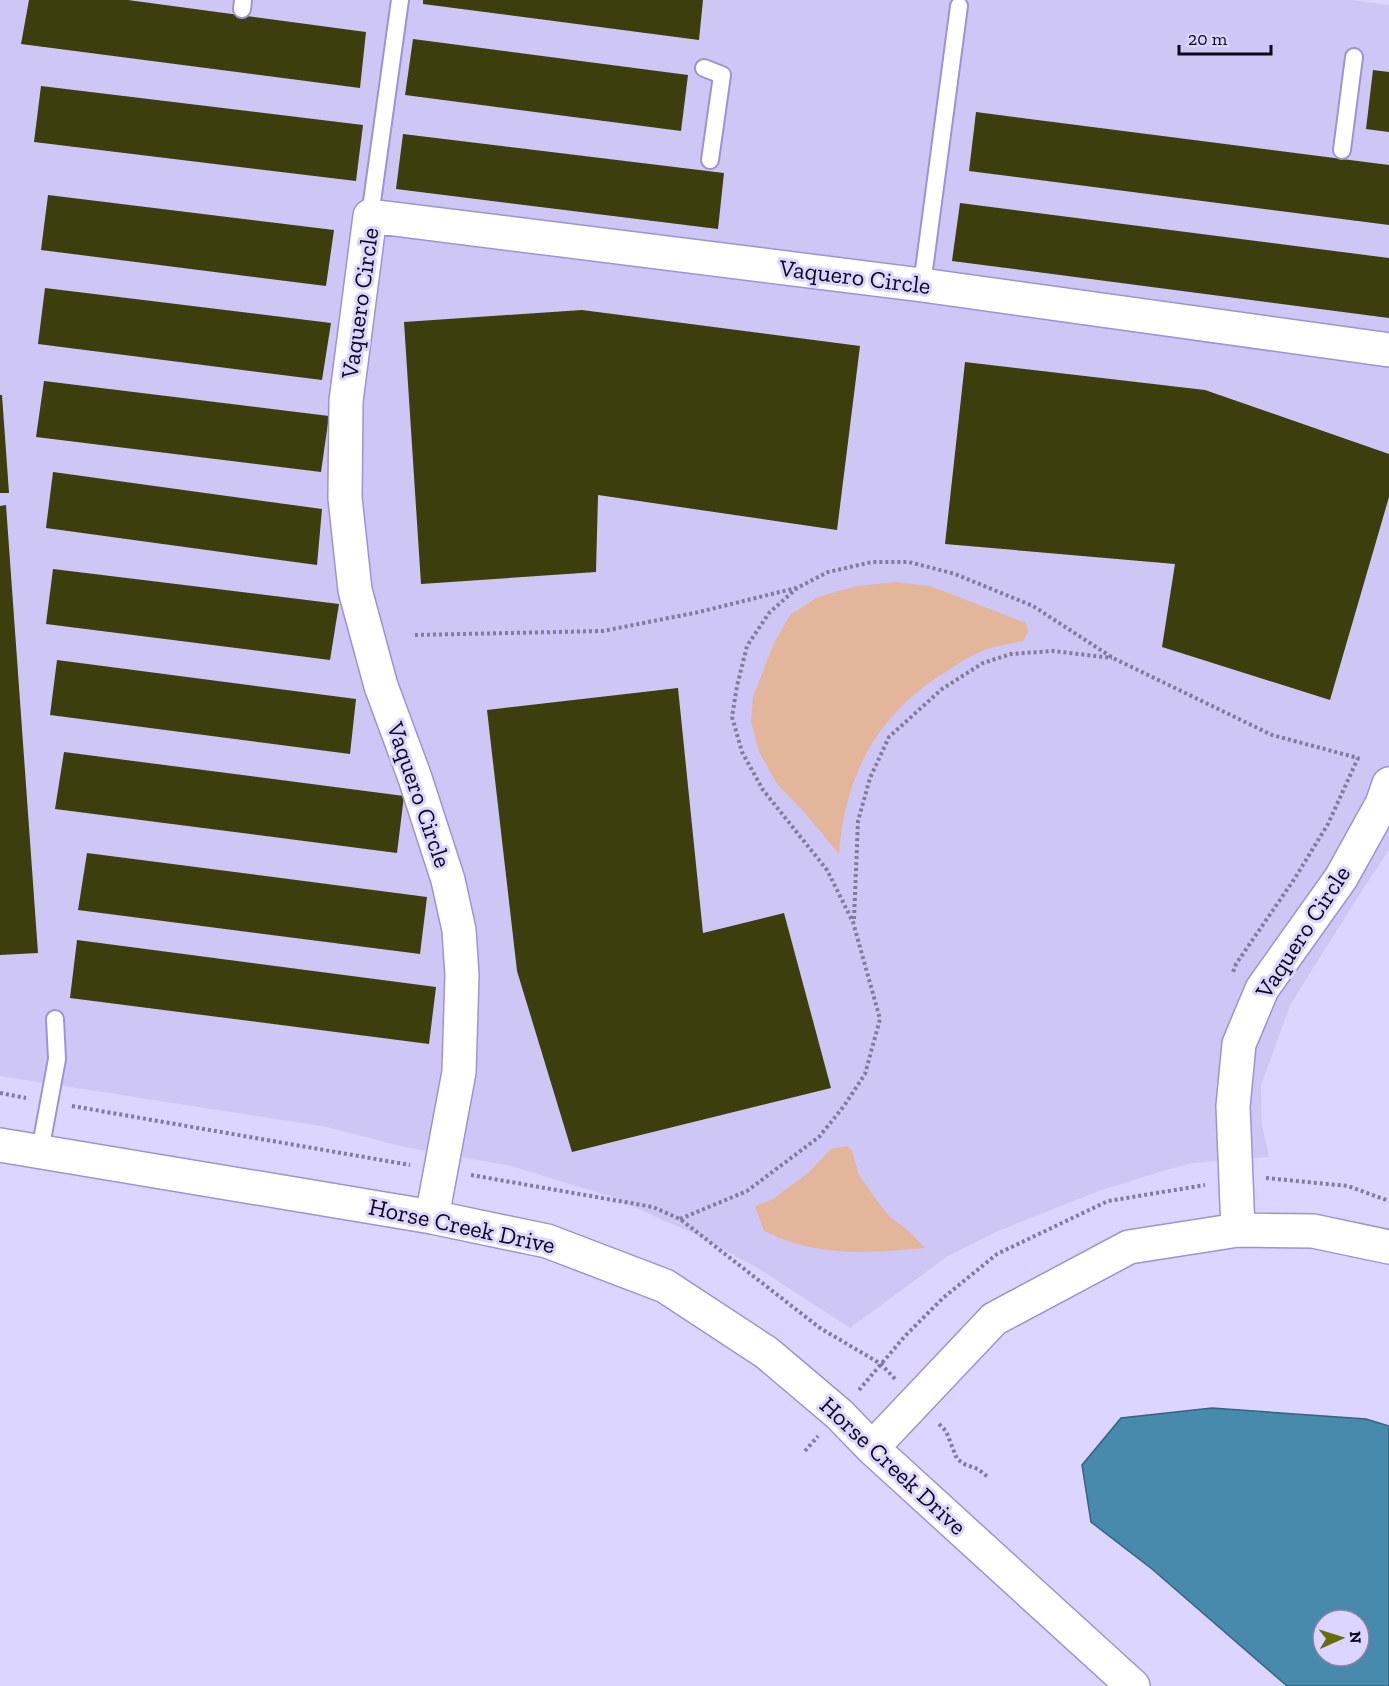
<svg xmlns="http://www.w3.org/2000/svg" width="1389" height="1686" viewBox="0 0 1389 1686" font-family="'Zilla Slab',serif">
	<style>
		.built { fill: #cec7f5 }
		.green { fill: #e3b59a }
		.water { fill: #488aab; stroke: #366381; stroke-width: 1.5; fill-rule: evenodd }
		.building { fill: #3c3e0e }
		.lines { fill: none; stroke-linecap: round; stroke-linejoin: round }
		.lane-casing { stroke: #9e92d4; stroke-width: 20 }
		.street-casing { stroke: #9e92d4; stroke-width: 36 }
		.path { stroke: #817b9d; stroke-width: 4; stroke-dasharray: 3 3; stroke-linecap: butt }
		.lane { stroke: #fff; stroke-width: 16 }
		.street { stroke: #fff; stroke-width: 33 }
		.labels { text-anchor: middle; stroke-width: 6; stroke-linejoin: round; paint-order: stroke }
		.street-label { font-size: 24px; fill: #0d071e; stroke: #dbd5ff }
	</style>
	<rect width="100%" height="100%" fill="#dbd5ff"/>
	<path class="built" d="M 0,0 L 1351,0 L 1389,5 L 1389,850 L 1361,892 L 1290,1005 L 1261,1086 L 1262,1125 L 1269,1157 L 1193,1163 L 1169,1169 L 1096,1192 L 1000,1230 L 948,1256 L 850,1328 L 761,1270 L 695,1234 L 609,1196 L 511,1166 L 404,1147 L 327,1127 L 0,1076 Z"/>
	<path class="green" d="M 896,582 L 930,586 L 1026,623 L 1028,632 L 1023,641 C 1011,644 999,645 987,649 C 973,654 959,663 947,671 C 878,713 845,774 839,854 L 805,813 L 777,784 L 759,752 L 751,722 L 753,697 L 774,643 L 790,615 L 818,597 L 857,586 Z
		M 847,1146 L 852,1151 L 859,1175 L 878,1202 L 889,1216 L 910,1232 L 925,1248 C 881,1252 837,1256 794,1243 C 784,1240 774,1235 764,1231 L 755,1206 L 773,1199 L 808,1173 L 831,1149 Z"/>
	<path class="water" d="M 1212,1408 L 1366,1419 L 1389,1426 L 1389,1686 L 1287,1686 L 1152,1569 L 1091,1522 L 1082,1465 L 1121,1418 ZM 1323,1620 L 1359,1620 L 1359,1656 L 1323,1656 Z"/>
	<path class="building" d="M 29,0 L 128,0 L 366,32 L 360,88 L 21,44 Z
		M 423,0 L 703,0 L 699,40 L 423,4 Z
		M 413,39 L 688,75 L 681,131 L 405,95 Z
		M 1373,70 L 1389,72 L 1389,132 L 1366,129 Z
		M 41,86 L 363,125 L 356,181 L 34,142 Z
		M 976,112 L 1389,165 L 1389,225 L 969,171 Z
		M 403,134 L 724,173 L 718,229 L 396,189 Z
		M 48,195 L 334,230 L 326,286 L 41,250 Z
		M 960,203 L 1389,258 L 1389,318 L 952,261 Z
		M 45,288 L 331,323 L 322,380 L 38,344 Z
		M 582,310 L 860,346 L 837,530 L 598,495 L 596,572 L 421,584 L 404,322 Z
		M 965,362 L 1205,390 L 1389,454 L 1389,497 L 1330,700 L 1162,647 L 1175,564 L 945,544 Z
		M 44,381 L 329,416 L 321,472 L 36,437 Z
		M 0,395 L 2,395 L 9,493 L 0,493 Z
		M 53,472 L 322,509 L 317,565 L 46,528 Z
		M 6,505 L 38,953 L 0,955 L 0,506 Z
		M 53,569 L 339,604 L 330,660 L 46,624 Z
		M 57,660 L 356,699 L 350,754 L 50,715 Z
		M 678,688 L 703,933 L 784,913 L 831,1088 L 572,1152 L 517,971 L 487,710 Z
		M 64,752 L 404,796 L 397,853 L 55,809 Z
		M 87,853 L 427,897 L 420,954 L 78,910 Z
		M 77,940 L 436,987 L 429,1044 L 70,998 Z"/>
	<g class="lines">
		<defs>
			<path id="lane" d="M 242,9 L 243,0
				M 704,68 L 722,75 L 710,160
				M 1342,150 L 1354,57
				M 370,216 L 400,0
				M 922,285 L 959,6
				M 40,1151 L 57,1059 L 55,1019"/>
			<path id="street" d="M 0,1145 L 432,1217 L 547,1241 L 665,1286 L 767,1353 L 839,1414 L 872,1448 L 1133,1686
				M 432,1217 L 459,1072 L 462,975 L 459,930 L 448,880 L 415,778 L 381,686 L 355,590 L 345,498 L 346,401 L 370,216 L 922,285 L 1389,350
				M 1238,1230 L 1233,1106 L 1239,1044 L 1262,989 L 1341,878 L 1382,804 L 1389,784
				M 872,1448 L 994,1319 L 1129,1247 L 1238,1230 L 1313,1231 L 1389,1247"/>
		</defs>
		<use href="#lane" class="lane-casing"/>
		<use href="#street" class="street-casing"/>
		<path class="path" d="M 415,635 L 603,631 L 699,612 L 796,588
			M 854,919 L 858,821 L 870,778 L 889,737 L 942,689 L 983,663 L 1011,654 L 1053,651 L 1112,658
			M 0,1093 L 26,1098
			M 72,1106 L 410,1165
			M 471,1175 L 653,1207 L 680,1219 L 820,1328 L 881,1364 L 896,1380
			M 1266,1178 L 1348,1186 L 1389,1201
			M 680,1219 L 747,1191 L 819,1137 L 844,1106 L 865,1074 L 880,1019 L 853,922 L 827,870 L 763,790 L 742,752 L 732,717 L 737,686 L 747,646 L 769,613 L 797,588 L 828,572 L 872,562 L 909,562 L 955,574 L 1033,606 L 1113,658 L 1272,735 L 1358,758 L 1328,824 L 1295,878 L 1236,964 L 1233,972
			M 859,1390 L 905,1336 L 943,1298 L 997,1254 L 1108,1201 L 1205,1185
			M 939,1424 L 946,1431 L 957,1459 L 966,1465 L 978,1469 L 989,1478
			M 805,1451 L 818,1436"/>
		<use href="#lane" class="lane"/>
		<use href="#street" class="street"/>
	</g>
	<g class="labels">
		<g class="street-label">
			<text transform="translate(855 277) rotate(7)" y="8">Vaquero Circle</text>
			<text transform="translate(360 303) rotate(-82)" y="8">Vaquero Circle</text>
			<text transform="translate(419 795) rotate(71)" y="8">Vaquero Circle</text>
			<text transform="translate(1303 932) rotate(-57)" y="8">Vaquero Circle</text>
			<text transform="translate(462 1226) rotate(12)" y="8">Horse Creek Drive</text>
			<text transform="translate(893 1466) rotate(43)" y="8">Horse Creek Drive</text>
		</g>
	</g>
	<g transform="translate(1341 1638) rotate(87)"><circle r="28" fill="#dbd5ff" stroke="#8983a5" stroke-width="1.5"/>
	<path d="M0-4.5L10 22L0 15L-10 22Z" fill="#676b0c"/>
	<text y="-9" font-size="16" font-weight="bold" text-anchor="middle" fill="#0d071e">N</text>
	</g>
	<path d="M1179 45v9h92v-9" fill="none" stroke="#0d071e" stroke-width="3"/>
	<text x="1188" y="45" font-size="18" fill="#0d071e" stroke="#dbd5ff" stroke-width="4.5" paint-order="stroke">20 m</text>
</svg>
